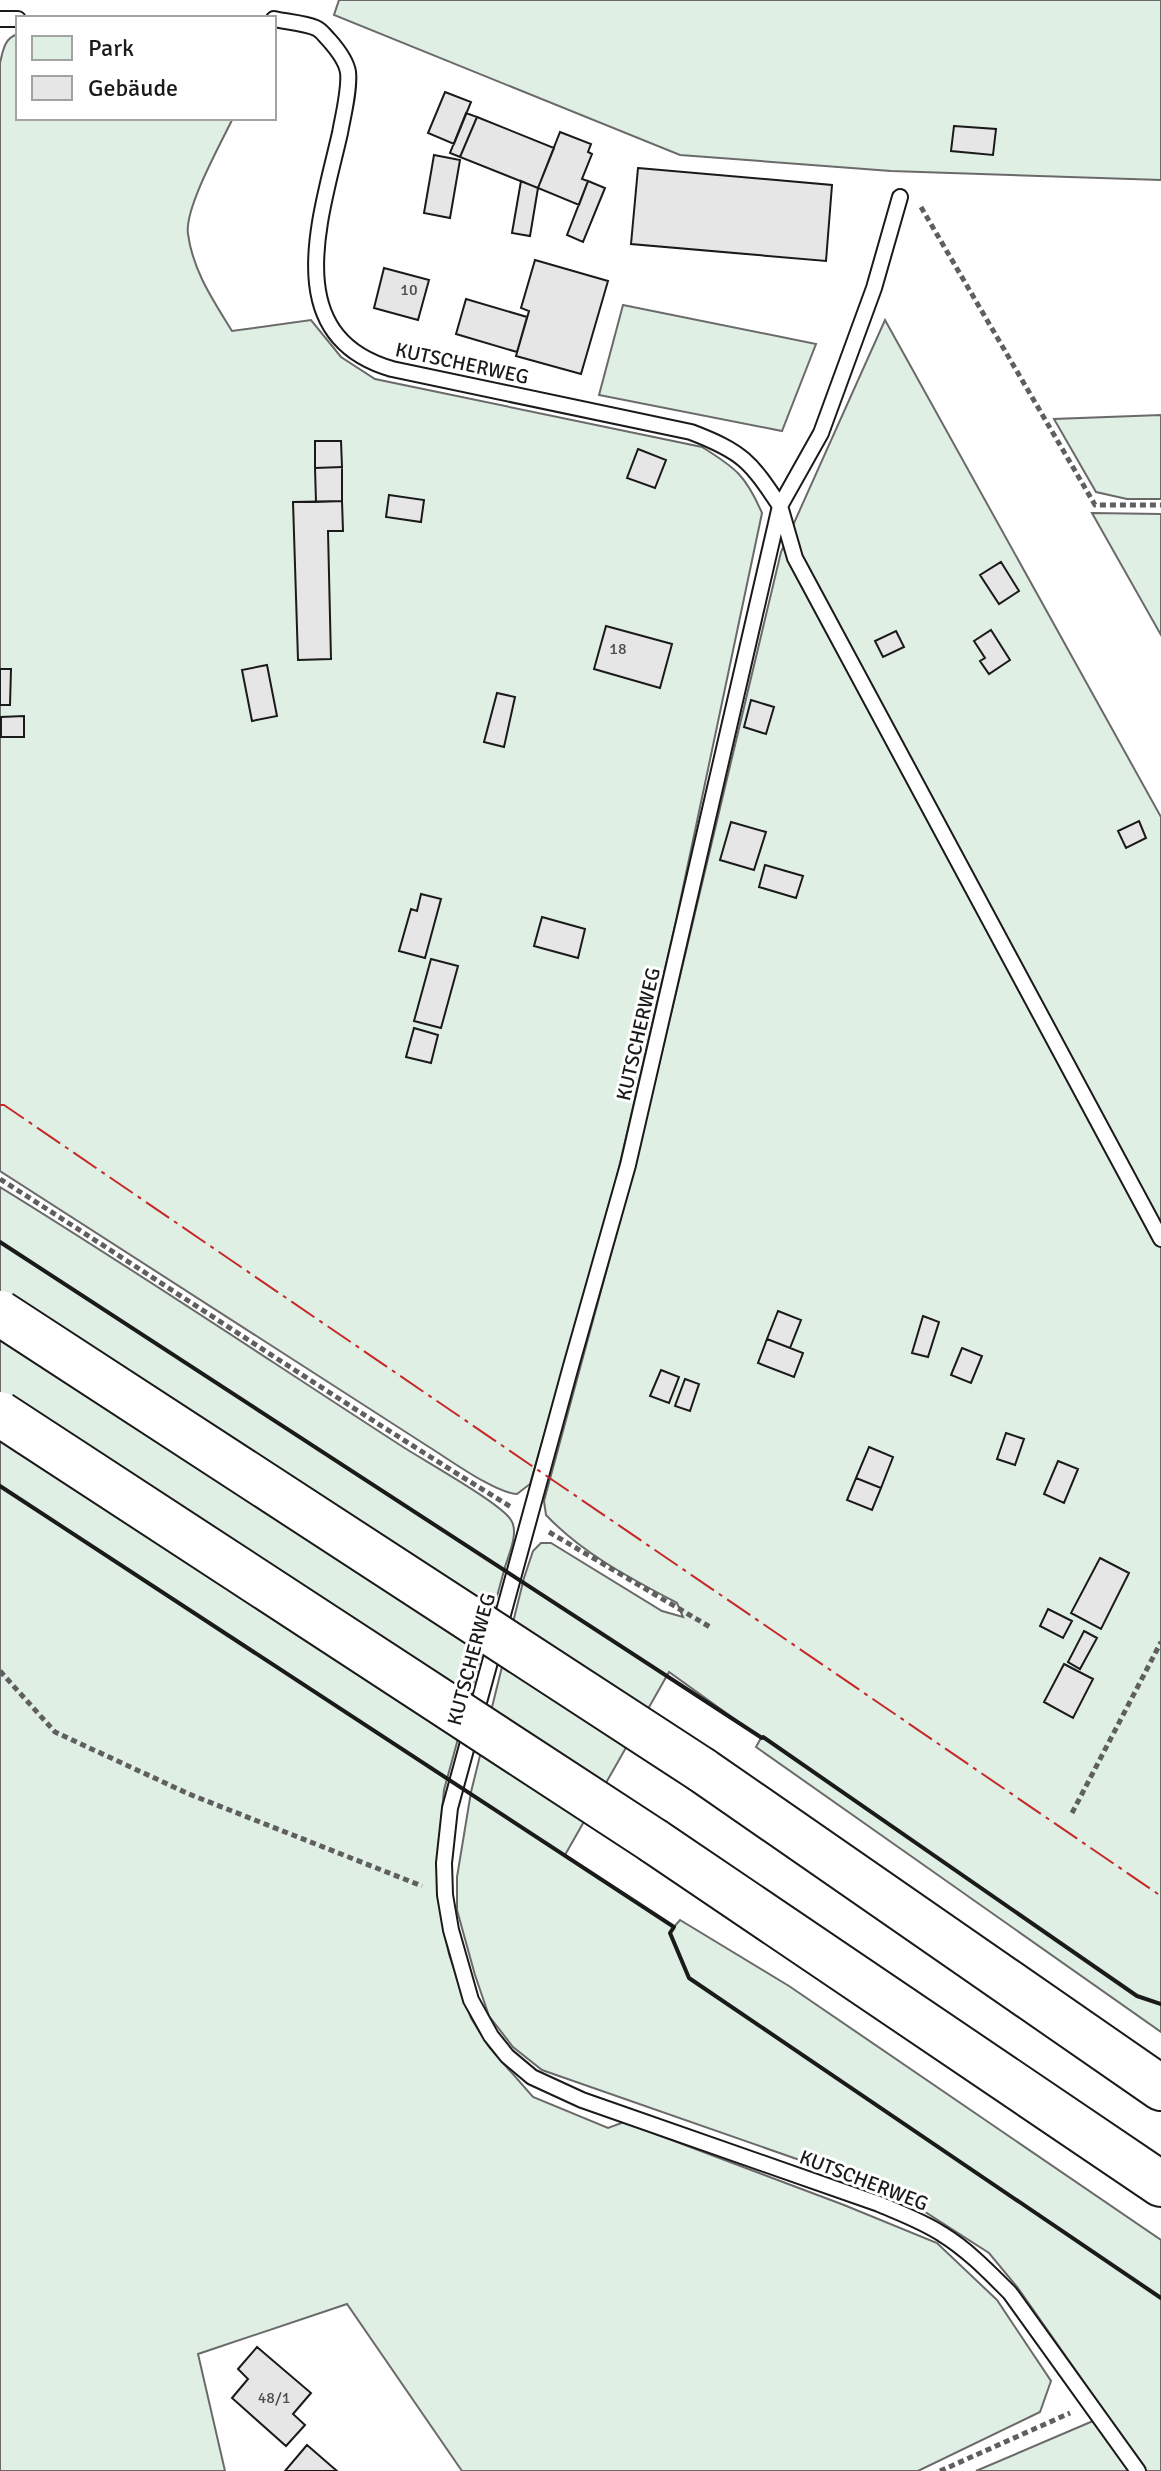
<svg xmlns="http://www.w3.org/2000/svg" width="1161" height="2471" viewBox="0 0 1161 2471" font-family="Signika,sans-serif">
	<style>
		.green { fill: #e0efe3; stroke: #6a6a6a; stroke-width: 2 }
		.building { fill: #e6e6e6; stroke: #1a1a1a; stroke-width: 2 }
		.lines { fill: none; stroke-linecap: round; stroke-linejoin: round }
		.service-casing { stroke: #1a1a1a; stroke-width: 18 }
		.motorway-casing { stroke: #1a1a1a; stroke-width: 48 }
		.path { stroke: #5f5f5f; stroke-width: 5; stroke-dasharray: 6 4; stroke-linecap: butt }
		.service { stroke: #fff; stroke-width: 14 }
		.motorway { stroke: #fff; stroke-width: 44 }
		.motorway-bridge-casing { stroke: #1a1a1a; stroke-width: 48; stroke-linecap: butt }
		.motorway-bridge { stroke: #fff; stroke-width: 44 }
		.wall { stroke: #1a1a1a; stroke-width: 4 }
		.power { stroke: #c62828; stroke-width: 2; stroke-dasharray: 28 6 4 6; stroke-linecap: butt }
		.labels { text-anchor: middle; stroke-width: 6; stroke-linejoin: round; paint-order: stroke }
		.number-label { font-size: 16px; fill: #4d4d4d }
		.street-label { font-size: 20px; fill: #1a1a1a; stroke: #fff }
	</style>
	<rect width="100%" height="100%" fill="#fff"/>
	<path class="green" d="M 339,0 L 1161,0 L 1161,180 L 891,171 L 680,155 L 334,15 Z
		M 18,34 L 18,118 L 233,118 C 221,143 184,209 188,234 C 193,271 213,300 232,331 L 311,320 L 341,357 L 375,379 L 702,447 C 736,468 746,476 762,513 L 676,921 L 609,1211 L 530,1484 L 517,1494 C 495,1493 450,1460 429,1447 L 0,1171 L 0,63 C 3,51 4,38 18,34 Z
		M 623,305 L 816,344 L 782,431 L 599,395 Z
		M 885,320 L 1161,817 L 1161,2032 L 756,1747 L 761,1738 L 669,1672 L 565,1855 L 674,1927 L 680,1920 L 789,1986 L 1161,2240 L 1161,2471 L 976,2471 L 1107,2415 L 1018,2288 L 989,2253 L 897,2194 L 542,2070 L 513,2047 L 489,2016 L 475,1975 L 457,1910 L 457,1877 L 471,1792 L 524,1578 L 533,1551 L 541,1543 L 551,1543 L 662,1611 L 683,1617 L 677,1603 C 630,1578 583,1554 546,1515 L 544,1501 L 634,1169 L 781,552 Z
		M 1161,415 L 1161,499 L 1127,499 L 1096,492 L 1054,419 Z
		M 1092,513 L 1161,514 L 1161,635 Z
		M 0,1187 C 135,1270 267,1359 400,1445 C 421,1459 501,1503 511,1520 C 519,1532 509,1554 505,1567 L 444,1790 L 438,1855 L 438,1889 L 443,1925 L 449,1954 L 471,2018 L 489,2047 L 533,2097 L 608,2128 L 624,2122 L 844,2205 L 937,2243 L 997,2300 L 1051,2381 L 1040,2412 L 918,2471 L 462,2471 L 347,2304 L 198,2354 L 225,2471 L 0,2471 Z"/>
	<path class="building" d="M 445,92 L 471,102 L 454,144 L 428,133 Z
		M 466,113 L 477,117 L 460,157 L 450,153 Z
		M 477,117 L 554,148 L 538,188 L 460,157 Z
		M 954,126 L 996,129 L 993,155 L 951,151 Z
		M 560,132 L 591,144 L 588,152 L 592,154 L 582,179 L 588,181 L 579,205 L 538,188 Z
		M 434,155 L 460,160 L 450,218 L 424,213 Z
		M 638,168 L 832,185 L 826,261 L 631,244 Z
		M 521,181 L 538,188 L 530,236 L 512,233 Z
		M 588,181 L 605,188 L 583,242 L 567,235 Z
		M 535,260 L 608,281 L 581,374 L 516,356 L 529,311 L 521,308 Z
		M 384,268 L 429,280 L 418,320 L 374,308 Z
		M 466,299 L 527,317 L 517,352 L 456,334 Z
		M 315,441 L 341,441 L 342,467 L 315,468 Z
		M 638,449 L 666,460 L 655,488 L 627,478 Z
		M 342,467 L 342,501 L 316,502 L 315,468 Z
		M 389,495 L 424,500 L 421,522 L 386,517 Z
		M 342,501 L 343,531 L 328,531 L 331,659 L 298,660 L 293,502 Z
		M 1001,562 L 1019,591 L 999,604 L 980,575 Z
		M 606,626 L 672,644 L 660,688 L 594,669 Z
		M 991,630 L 1010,660 L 989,674 L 980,661 L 985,658 L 974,641 Z
		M 896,631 L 904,647 L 883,657 L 875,641 Z
		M 267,665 L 277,716 L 252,721 L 242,670 Z
		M 0,669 L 11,669 L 10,705 L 0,705 Z
		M 497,693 L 515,697 L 504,747 L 484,742 Z
		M 751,700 L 774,707 L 766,734 L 744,727 Z
		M 24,716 L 24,737 L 1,737 L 1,717 Z
		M 1139,821 L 1146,838 L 1126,848 L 1118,831 Z
		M 731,822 L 766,832 L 754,870 L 720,860 Z
		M 765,865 L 803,876 L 796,898 L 759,887 Z
		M 421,894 L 441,899 L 425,958 L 399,951 L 411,909 L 417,911 Z
		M 542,917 L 585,929 L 578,958 L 534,946 Z
		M 431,959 L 458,966 L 441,1028 L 414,1021 Z
		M 414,1028 L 438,1035 L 431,1063 L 406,1057 Z
		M 778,1311 L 801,1320 L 790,1348 L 767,1339 Z
		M 923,1316 L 939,1322 L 928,1357 L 912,1353 Z
		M 767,1339 L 803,1353 L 794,1377 L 758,1363 Z
		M 962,1348 L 982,1356 L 971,1383 L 951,1375 Z
		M 661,1370 L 679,1377 L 669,1403 L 650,1396 Z
		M 685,1379 L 699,1384 L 690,1411 L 675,1406 Z
		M 1006,1433 L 1024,1439 L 1015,1465 L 997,1459 Z
		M 869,1447 L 893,1457 L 881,1488 L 856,1478 Z
		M 1058,1461 L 1078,1469 L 1064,1503 L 1044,1494 Z
		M 856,1478 L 881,1488 L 872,1510 L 847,1500 Z
		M 1100,1558 L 1129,1573 L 1101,1629 L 1071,1613 Z
		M 1048,1609 L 1072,1621 L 1063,1638 L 1040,1626 Z
		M 1084,1631 L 1097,1638 L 1080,1669 L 1068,1662 Z
		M 1064,1664 L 1093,1679 L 1073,1718 L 1044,1702 Z
		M 257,2347 L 311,2393 L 293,2414 L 305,2425 L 286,2446 L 232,2398 L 248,2379 L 238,2369 Z
		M 307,2445 L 337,2471 L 285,2471 Z"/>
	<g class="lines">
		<defs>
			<path id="service" d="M 0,19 L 18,19
				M 274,19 C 287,22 304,23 316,28 C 321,30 325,36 329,40 C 337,49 346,60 348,72 C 350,89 343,116 340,133 C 321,217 278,336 392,369 L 691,432 C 743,452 750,461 780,506 L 628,1165 L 571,1366 L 450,1808 L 444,1863 L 445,1895 L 451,1930 L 471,2000 L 491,2036 L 507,2056 L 532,2077 L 582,2100 L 879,2204 C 900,2213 922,2221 942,2234 C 968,2250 989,2272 1010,2293 L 1138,2471
				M 900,197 L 874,288 L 821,433 L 780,506 L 795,558 L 1161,1239"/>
			<path id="motorway" d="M 702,1770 L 1161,2088
				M 654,1841 L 1161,2184"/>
		</defs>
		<use href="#service" class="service-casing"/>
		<use href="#motorway" class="motorway-casing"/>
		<path class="path" d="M 921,207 L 1095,505 L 1161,505
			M 0,1179 C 171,1288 338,1401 511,1507
			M 549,1532 L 710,1627
			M 0,1671 L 55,1732 L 189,1794 L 422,1886
			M 1072,1813 L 1161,1642
			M 940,2471 L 1070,2413"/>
		<use href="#service" class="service"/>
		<use href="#motorway" class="motorway"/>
		<defs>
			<path id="motorway-bridge" d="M 0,1313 L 702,1770
				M 0,1414 L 654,1841"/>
		</defs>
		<use href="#motorway-bridge" class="motorway-bridge-casing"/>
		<use href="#motorway-bridge" class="motorway-bridge"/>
		<path class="wall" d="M 0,1242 L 762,1738
			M 0,1486 L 674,1927 L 670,1933 L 689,1978 L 1161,2298
			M 763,1737 L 1137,1996 L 1161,2004"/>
		<path class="power" d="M 0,1105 L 4,1105 L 1161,1896"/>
	</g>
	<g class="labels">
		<g class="number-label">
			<text x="409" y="295">10</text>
			<text x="618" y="654">18</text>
			<text x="274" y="2403">48/1</text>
		</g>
		<g class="street-label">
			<text transform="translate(462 363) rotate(12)" y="7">KUTSCHERWEG</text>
			<text transform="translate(638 1034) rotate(-77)" y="7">KUTSCHERWEG</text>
			<text transform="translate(471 1659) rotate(-75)" y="7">KUTSCHERWEG</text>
			<text transform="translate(864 2180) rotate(21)" y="7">KUTSCHERWEG</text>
		</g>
	</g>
	<rect x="16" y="16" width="260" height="104" fill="#ffffff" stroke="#a3a3a3" stroke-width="2"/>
	<rect x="32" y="36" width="40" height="24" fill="#e0efe3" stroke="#a3a3a3" stroke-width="2"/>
	<text x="88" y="56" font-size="24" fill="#1a1a1a">Park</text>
	<rect x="32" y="76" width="40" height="24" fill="#e6e6e6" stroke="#a3a3a3" stroke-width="2"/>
	<text x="88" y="96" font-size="24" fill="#1a1a1a">Gebäude</text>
</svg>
